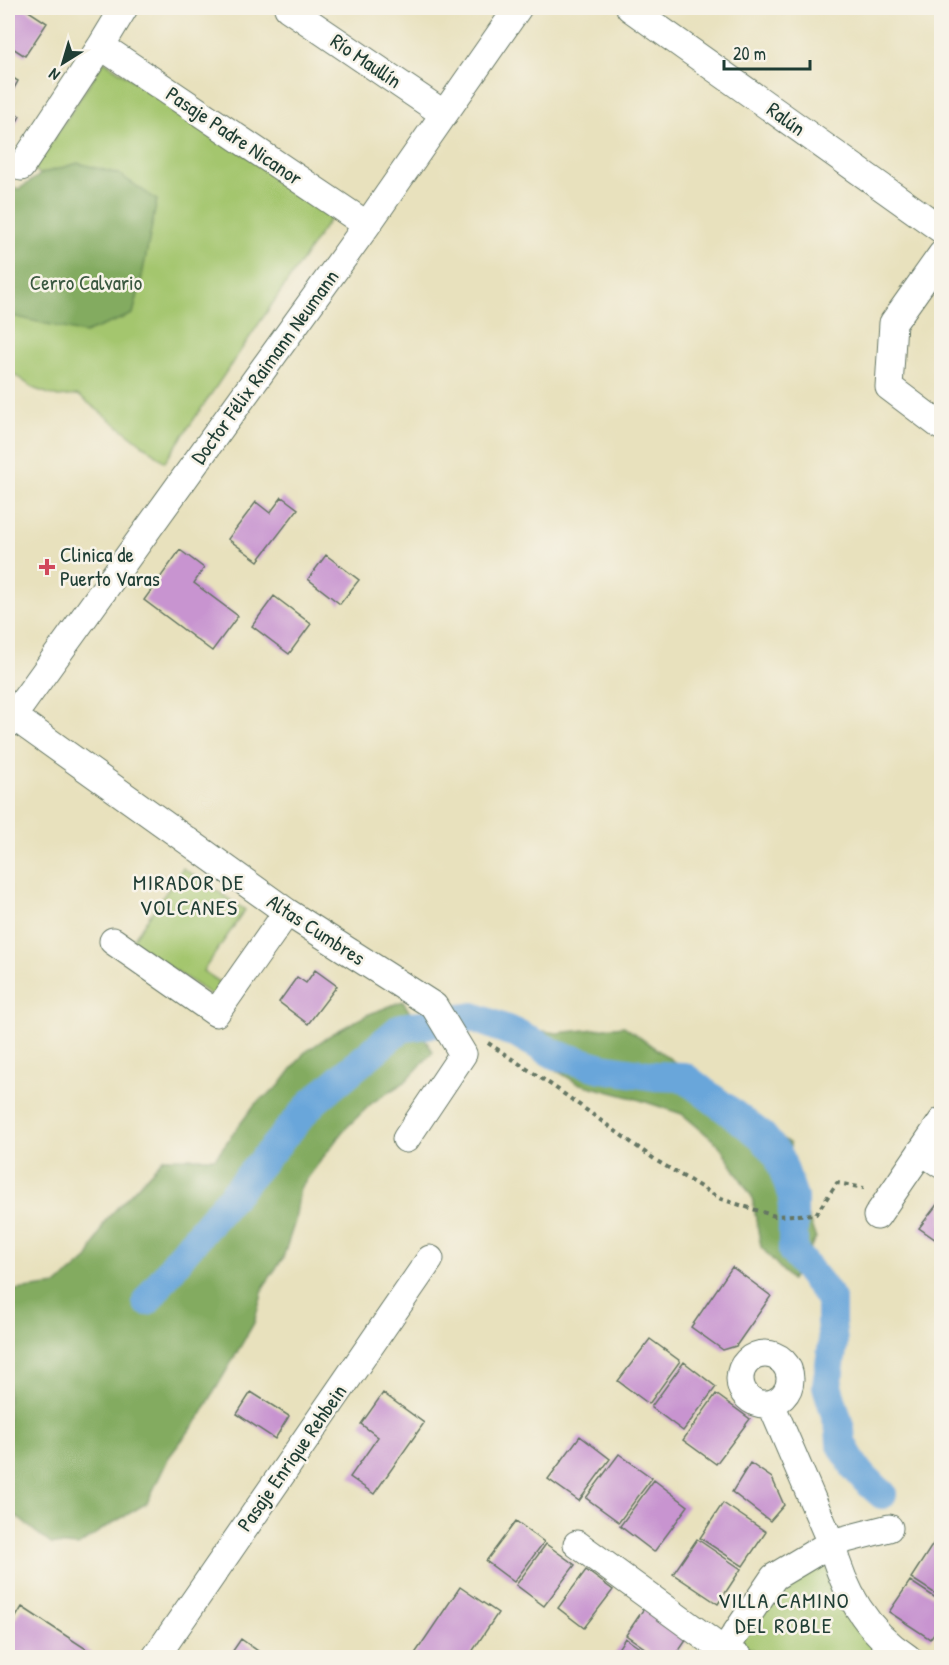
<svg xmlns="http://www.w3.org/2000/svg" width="949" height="1665" viewBox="0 0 949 1665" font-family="'Patrick Hand',sans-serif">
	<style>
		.green { fill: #a4c66e; stroke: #628251; stroke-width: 1.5 }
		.forest { fill: #83ab61; stroke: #51744a; stroke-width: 1.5 }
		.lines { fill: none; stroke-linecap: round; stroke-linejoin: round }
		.canal { stroke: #69a6da; stroke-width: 30 }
		.building { fill: #c894d0 }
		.street-casing { stroke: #657664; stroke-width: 29 }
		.path { stroke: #657664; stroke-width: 4; stroke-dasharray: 4.5 4.5; stroke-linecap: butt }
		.street { stroke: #fff; stroke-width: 27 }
		.poi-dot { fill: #d1495b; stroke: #f7f3e8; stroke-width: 2 }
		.labels { text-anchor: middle; stroke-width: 5; stroke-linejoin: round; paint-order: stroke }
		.street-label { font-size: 21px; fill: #1f3d34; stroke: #f7f3e8 }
		.park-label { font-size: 21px; fill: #3a5840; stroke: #f7f3e8 }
		.poi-label { font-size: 21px; fill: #1f3d34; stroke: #f7f3e8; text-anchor: start }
		.neighbourhood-label { font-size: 22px; letter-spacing: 1.5px; fill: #1f3d34; stroke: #f7f3e8 }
	</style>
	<rect width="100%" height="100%" fill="#f7f3e8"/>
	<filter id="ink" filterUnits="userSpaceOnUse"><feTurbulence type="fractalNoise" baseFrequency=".0167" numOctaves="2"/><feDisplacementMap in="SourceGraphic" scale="12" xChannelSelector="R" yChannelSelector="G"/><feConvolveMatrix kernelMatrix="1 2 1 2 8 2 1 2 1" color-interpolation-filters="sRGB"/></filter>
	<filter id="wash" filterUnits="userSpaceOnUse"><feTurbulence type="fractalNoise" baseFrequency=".008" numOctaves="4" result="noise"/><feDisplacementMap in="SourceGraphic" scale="24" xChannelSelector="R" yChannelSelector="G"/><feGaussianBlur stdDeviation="1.35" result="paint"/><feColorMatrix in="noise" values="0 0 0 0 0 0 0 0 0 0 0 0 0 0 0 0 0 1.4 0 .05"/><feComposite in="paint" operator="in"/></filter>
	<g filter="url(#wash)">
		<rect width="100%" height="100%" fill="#e8e1bd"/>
		<path class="green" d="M 104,61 L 334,213 L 165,462 L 78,395 L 58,397 L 35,389 L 8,370 L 8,200 L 73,202 L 34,169 Z
			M 183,868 L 245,910 L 203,971 L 223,984 L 214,997 L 132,941 Z
			M 829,1552 L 888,1657 L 770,1657 L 734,1643 L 775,1581 Z"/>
		<path class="forest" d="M 78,163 L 119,174 L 157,200 L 140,286 L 133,314 L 85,333 L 8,315 L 8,186 L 19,189 L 43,173 Z
			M 403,1001 L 433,1052 L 405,1082 L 373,1102 L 343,1131 L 300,1188 L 295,1221 L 283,1258 L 264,1286 L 254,1323 L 199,1418 L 169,1457 L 147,1503 L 101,1530 L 78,1546 L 51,1544 L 8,1510 L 8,1291 L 57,1285 L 88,1258 L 105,1221 L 164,1158 L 215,1158 L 255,1104 L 279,1086 L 304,1053 L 332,1034 L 367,1015 Z
			M 624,1026 L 790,1144 L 792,1176 L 816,1238 L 791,1280 L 761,1247 L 752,1197 L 719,1145 L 682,1114 L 637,1099 L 577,1083 L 556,1070 L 529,1053 L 520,1028 L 557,1033 Z"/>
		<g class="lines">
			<path class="canal" d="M 147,1301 L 184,1252 L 313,1102 L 401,1028 L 473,1017 L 520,1035 L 556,1055 L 602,1068 L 655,1076 L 684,1077 L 762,1136 L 779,1157 L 793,1197 L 793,1251 L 831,1299 L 831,1322 L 833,1343 L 827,1386 L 840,1429 L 841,1443 L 854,1466 L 866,1480 L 882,1494"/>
		</g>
		<g id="blocks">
			<path class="building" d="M 8,8 L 24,8 L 47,23 L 25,56 L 8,45 Z
				M 8,75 L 18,81 L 8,99 Z
				M 8,108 L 20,116 L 8,138 Z
				M 282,497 L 298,509 L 258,561 L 228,539 L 256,502 L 270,513 Z
				M 180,550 L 204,568 L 194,583 L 238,616 L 212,651 L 144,600 Z
				M 326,555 L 359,580 L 340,604 L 308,579 Z
				M 274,596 L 311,624 L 289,654 L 252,626 Z
				M 315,970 L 337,986 L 308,1024 L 279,1002 L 297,977 L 306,983 Z
				M 942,1198 L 942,1244 L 919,1228 Z
				M 732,1267 L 771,1296 L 736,1346 L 723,1350 L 691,1327 Z
				M 650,1339 L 680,1361 L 649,1404 L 618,1381 Z
				M 684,1362 L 716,1387 L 683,1431 L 651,1407 Z
				M 251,1392 L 289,1416 L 275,1439 L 237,1414 Z
				M 383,1393 L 424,1423 L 374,1494 L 350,1477 L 378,1437 L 361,1424 Z
				M 716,1394 L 750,1419 L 716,1464 L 683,1440 Z
				M 580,1436 L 610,1459 L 579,1501 L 548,1479 Z
				M 619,1454 L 652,1478 L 619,1522 L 586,1498 Z
				M 750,1463 L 772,1478 L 784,1505 L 770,1521 L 732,1492 Z
				M 654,1480 L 688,1506 L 654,1552 L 620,1526 Z
				M 723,1503 L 766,1532 L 743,1566 L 700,1538 Z
				M 516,1521 L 544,1542 L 514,1582 L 486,1561 Z
				M 697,1539 L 741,1569 L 718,1604 L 673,1574 Z
				M 546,1544 L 575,1565 L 544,1606 L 516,1585 Z
				M 933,1544 L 942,1550 L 942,1598 L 911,1578 Z
				M 586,1570 L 613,1590 L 584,1628 L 558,1608 Z
				M 910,1581 L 942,1602 L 942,1622 L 930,1639 L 889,1612 Z
				M 460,1587 L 498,1613 L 468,1658 L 412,1658 Z
				M 649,1601 L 693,1630 L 674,1658 L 659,1658 L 626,1635 Z
				M 22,1607 L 100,1658 L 20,1658 L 8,1650 L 8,1630 Z
				M 625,1638 L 654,1658 L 612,1658 Z
				M 241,1639 L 268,1658 L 228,1658 Z"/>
		</g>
	</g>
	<g filter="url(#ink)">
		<use href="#blocks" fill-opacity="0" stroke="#657664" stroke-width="1.5"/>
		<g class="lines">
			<defs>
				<path id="street" d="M 288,8 L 444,114
					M 630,8 L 942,230
					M 101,46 L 367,225
					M 21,167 L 101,46 L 124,8
					M 942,254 L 893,323 L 889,387 L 942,427
					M 13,716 L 287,912 L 434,1006 L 463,1054 L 406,1139
					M 8,723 L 367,225 L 518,8
					M 113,941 L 216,1013 L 287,912
					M 921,1151 L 942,1165
					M 877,1216 L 942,1121
					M740 1379a25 25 0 1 1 50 0a25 25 0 1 1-50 0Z
					M 771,1404 L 831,1543 C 844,1591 865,1630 908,1658
					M 577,1544 L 724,1651 L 740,1658
					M 155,1658 L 430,1259
					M 719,1658 L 774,1577 L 831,1543 L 889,1528"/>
			</defs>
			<use href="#street" class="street-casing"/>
			<path class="path" d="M 488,1043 L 553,1086 L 657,1161 L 721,1199 L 775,1216 L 816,1214 L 837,1183 L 864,1188"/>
			<use href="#street" class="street"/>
		</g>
	</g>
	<path class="poi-dot" d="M44 558h6v6h6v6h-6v6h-6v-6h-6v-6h6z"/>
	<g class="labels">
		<g class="street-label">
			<text transform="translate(366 61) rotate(34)" y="7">Río Maullín</text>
			<text transform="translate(786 119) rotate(36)" y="7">Ralún</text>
			<text transform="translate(234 136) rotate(34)" y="7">Pasaje Padre Nicanor</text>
			<text transform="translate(265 367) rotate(-54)" y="7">Doctor Félix Raimann Neumann</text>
			<text transform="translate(316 930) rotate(33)" y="7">Altas Cumbres</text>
			<text transform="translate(292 1458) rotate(-55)" y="7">Pasaje Enrique Rehbein</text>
		</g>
		<g class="park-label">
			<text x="86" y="290">Cerro Calvario</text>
		</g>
		<g class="poi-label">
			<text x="60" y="562">Clinica de<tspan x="60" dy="24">Puerto Varas</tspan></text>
		</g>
		<g class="neighbourhood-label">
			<text x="189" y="890">MIRADOR DE<tspan x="189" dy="25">VOLCANES</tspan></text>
			<text x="784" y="1608">VILLA CAMINO<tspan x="784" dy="25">DEL ROBLE</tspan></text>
		</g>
	</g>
	<rect width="949" height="1665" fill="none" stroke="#f7f3e8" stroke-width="30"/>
	<g transform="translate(63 63) rotate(217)" stroke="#f7f3e8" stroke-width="4.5" paint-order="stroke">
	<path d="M0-4.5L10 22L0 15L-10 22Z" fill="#1f3d34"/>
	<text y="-9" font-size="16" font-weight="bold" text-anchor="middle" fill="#1f3d34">N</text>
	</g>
	<path d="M724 60v9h86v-9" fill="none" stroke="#1f3d34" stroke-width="3"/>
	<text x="733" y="60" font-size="18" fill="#1f3d34" stroke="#f7f3e8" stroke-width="4.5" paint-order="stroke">20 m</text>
</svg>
